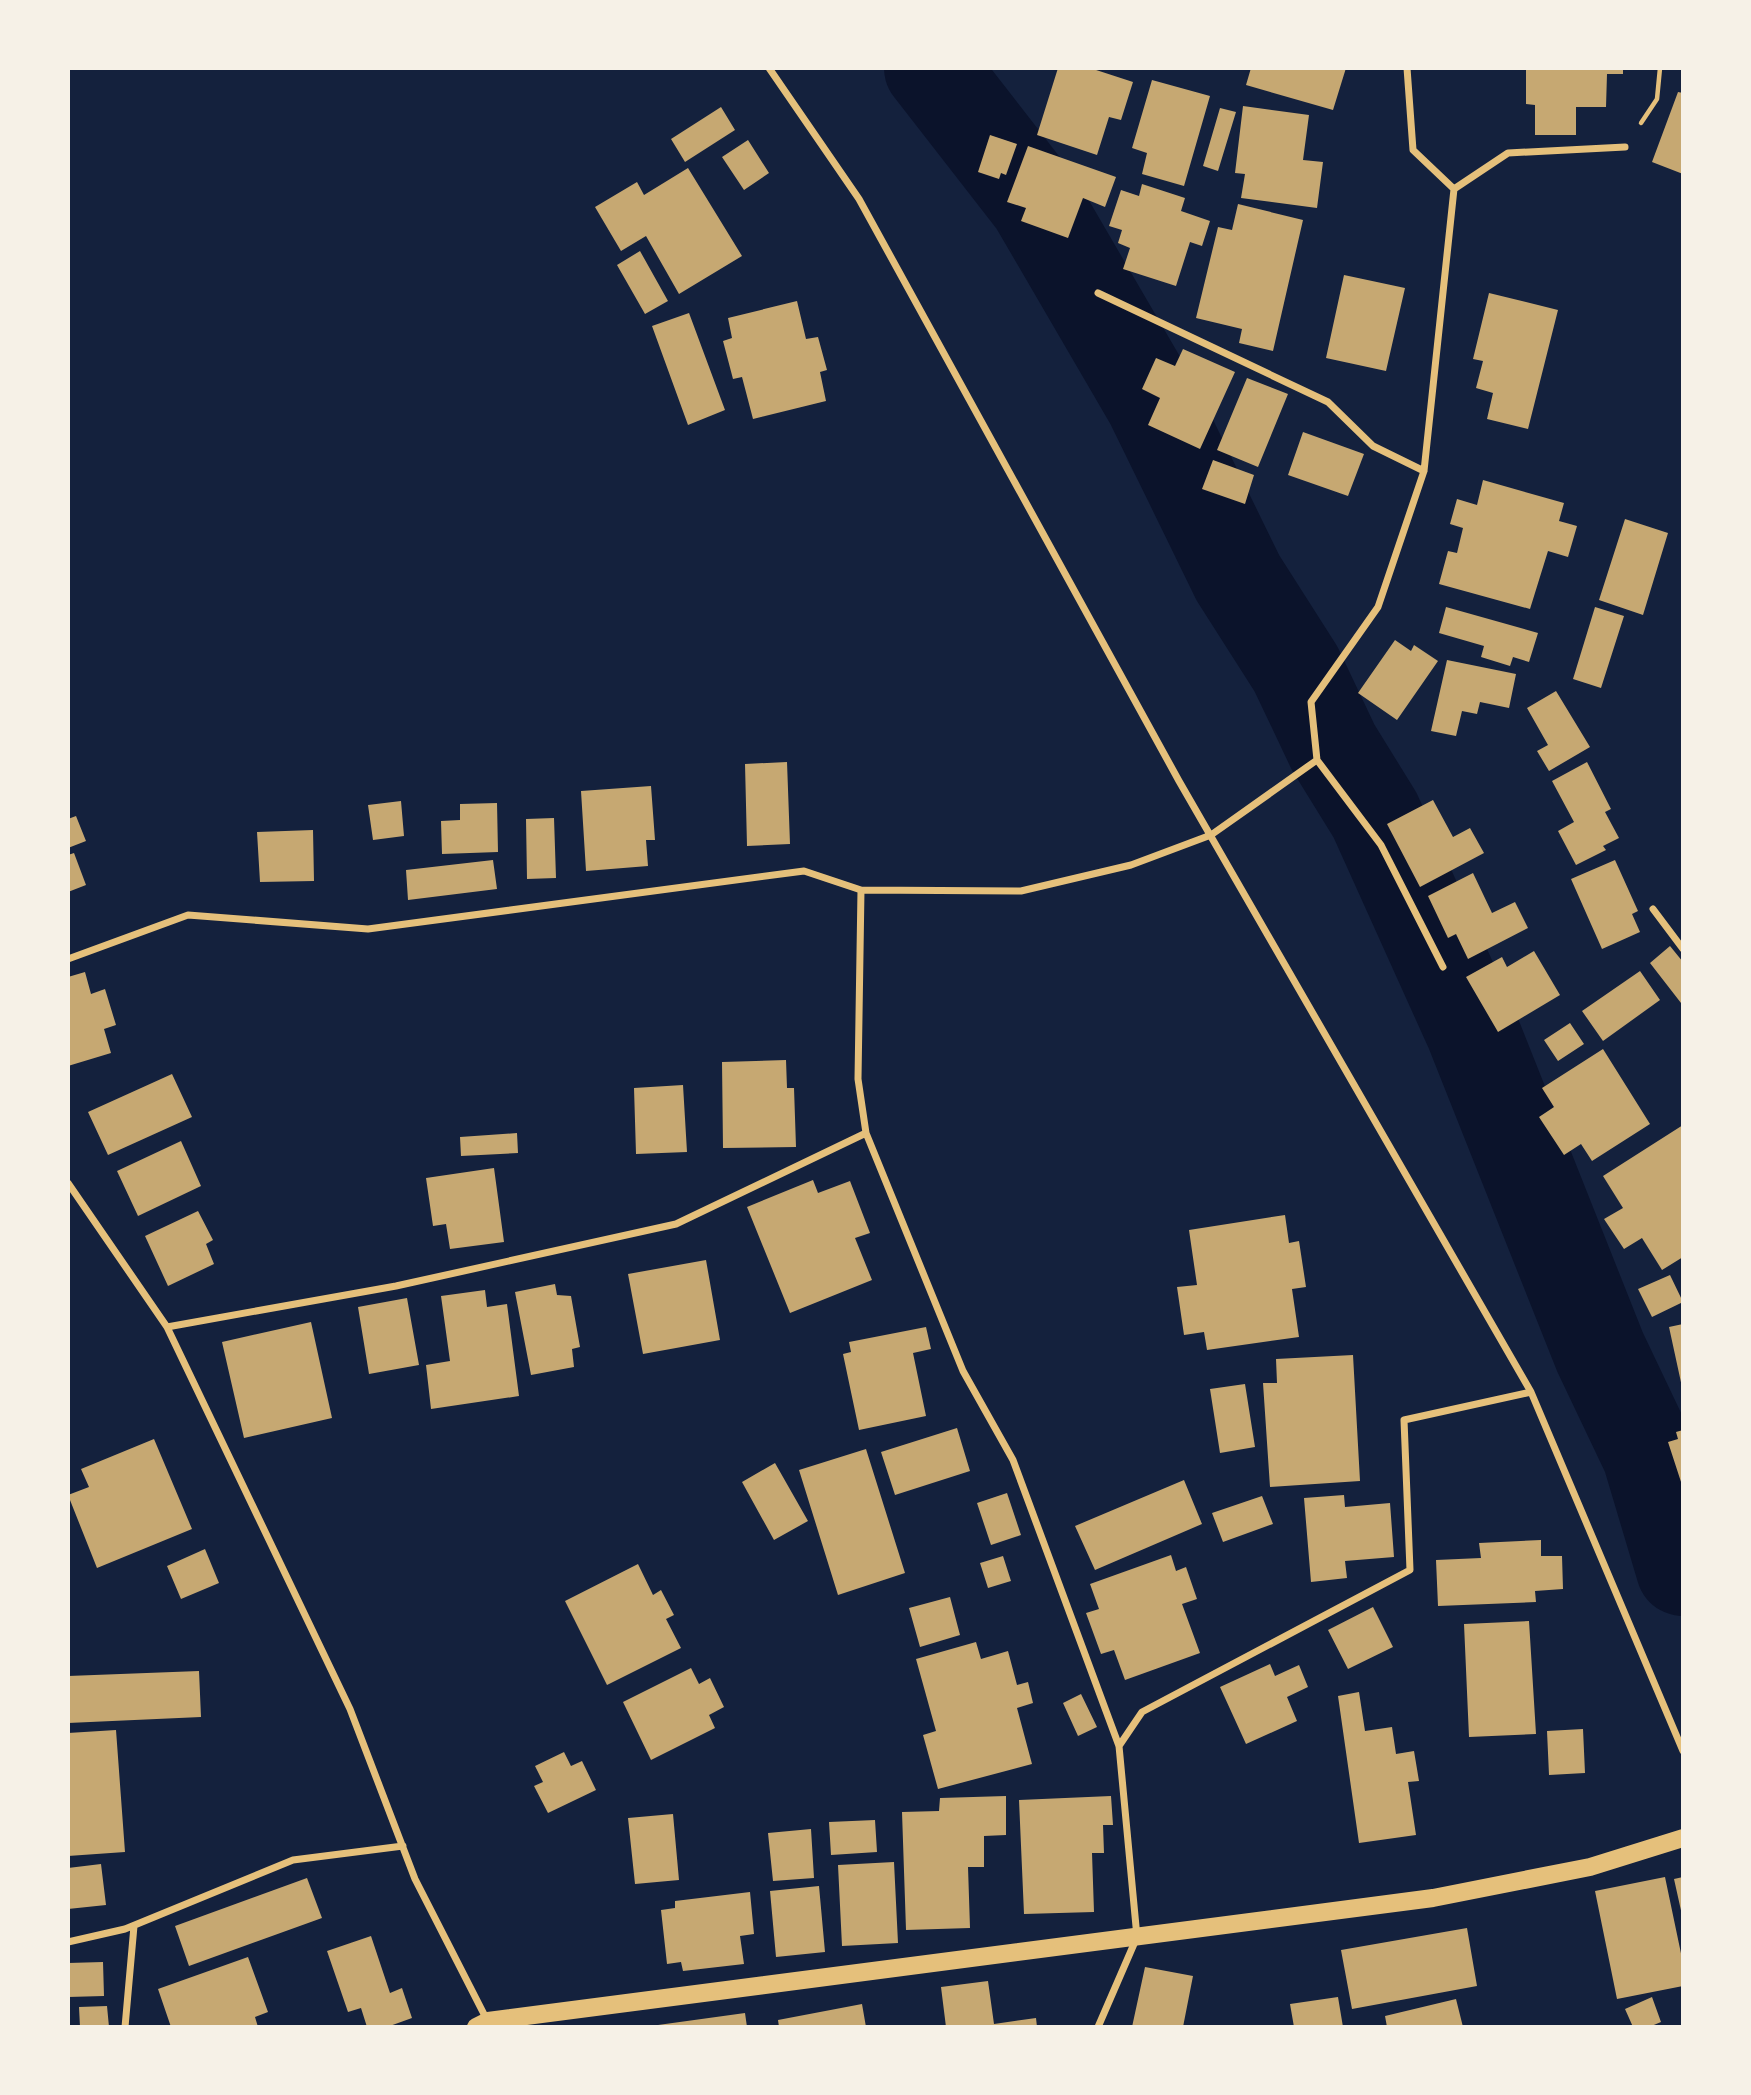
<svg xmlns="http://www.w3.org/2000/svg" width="1751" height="2095" viewBox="0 0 1751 2095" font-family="Cabin,sans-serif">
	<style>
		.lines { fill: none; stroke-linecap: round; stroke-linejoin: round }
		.river { stroke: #0b132b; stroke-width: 94 }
		.building { fill: #c6a872 }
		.path { stroke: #e5c07b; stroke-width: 4.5 }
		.minor { stroke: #e5c07b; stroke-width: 7 }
		.primary { stroke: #e5c07b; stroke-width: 18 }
	</style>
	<rect width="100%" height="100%" fill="#14213d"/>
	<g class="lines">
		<path class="river" d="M 931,68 L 1036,203 L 1152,402 L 1238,578 L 1296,669 L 1333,747 L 1375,815 L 1472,1030 L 1600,1352 L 1649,1455 L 1683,1569"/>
	</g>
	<path class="building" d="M 1058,68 L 1090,68 L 1133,82 L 1121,120 L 1109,117 L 1097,155 L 1037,135 Z
		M 1251,68 L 1346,68 L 1333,110 L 1246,85 Z
		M 1526,68 L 1623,68 L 1623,74 L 1607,74 L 1606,107 L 1576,107 L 1576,135 L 1535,135 L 1535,105 L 1526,104 Z
		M 1152,80 L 1210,96 L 1184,186 L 1142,174 L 1147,153 L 1132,148 Z
		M 1678,92 L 1683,93 L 1683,174 L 1652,162 Z
		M 1243,106 L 1309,115 L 1303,160 L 1323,162 L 1317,208 L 1241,198 L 1245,174 L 1235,173 Z
		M 721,107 L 735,130 L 685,162 L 671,139 Z
		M 1220,108 L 1236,112 L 1218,171 L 1203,166 Z
		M 990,135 L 1017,144 L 1006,175 L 1001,173 L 999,179 L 978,172 Z
		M 748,140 L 769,173 L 744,190 L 722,157 Z
		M 1028,146 L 1116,177 L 1105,207 L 1083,198 L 1068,238 L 1021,221 L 1026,208 L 1007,202 Z
		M 688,168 L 742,256 L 679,294 L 646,236 L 621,251 L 595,207 L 637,182 L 644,195 Z
		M 1142,184 L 1185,198 L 1181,211 L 1210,221 L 1202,246 L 1190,242 L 1176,286 L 1123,269 L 1130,248 L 1118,243 L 1122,230 L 1109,226 L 1121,190 L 1139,196 Z
		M 1238,204 L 1303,220 L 1273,351 L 1239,343 L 1242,329 L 1196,318 L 1218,227 L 1232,230 Z
		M 640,251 L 668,301 L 645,314 L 617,265 Z
		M 1344,275 L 1405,288 L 1386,371 L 1326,358 Z
		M 1489,293 L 1558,310 L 1528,429 L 1487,419 L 1493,393 L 1476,388 L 1483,361 L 1473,359 Z
		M 797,301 L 806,339 L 818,337 L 827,370 L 820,372 L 826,401 L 753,419 L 742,377 L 733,379 L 723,341 L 732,338 L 728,318 Z
		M 689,313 L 725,410 L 688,425 L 652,326 Z
		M 1183,349 L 1235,372 L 1200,449 L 1148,425 L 1160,398 L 1142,389 L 1156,358 L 1175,366 Z
		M 1247,378 L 1288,394 L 1258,467 L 1217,450 Z
		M 1303,432 L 1364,454 L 1348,496 L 1288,475 Z
		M 1213,460 L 1254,475 L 1245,504 L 1202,489 Z
		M 1483,480 L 1564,503 L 1559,521 L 1577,526 L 1568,557 L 1548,551 L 1530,609 L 1439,584 L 1448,551 L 1457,553 L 1463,528 L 1450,524 L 1457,499 L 1477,505 Z
		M 1625,519 L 1668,533 L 1643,615 L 1599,600 Z
		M 1446,607 L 1538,633 L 1529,662 L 1513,657 L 1510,666 L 1481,657 L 1484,646 L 1439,633 Z
		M 1595,607 L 1624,616 L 1601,688 L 1573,679 Z
		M 1395,640 L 1411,651 L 1414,645 L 1438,661 L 1397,720 L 1358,693 Z
		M 1447,660 L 1516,674 L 1509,708 L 1480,702 L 1477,714 L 1462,711 L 1456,736 L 1431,731 Z
		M 1556,691 L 1590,747 L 1549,771 L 1537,751 L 1548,745 L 1527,708 Z
		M 787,762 L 790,844 L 747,846 L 745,764 Z
		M 1587,762 L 1611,809 L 1605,812 L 1619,838 L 1603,846 L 1606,850 L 1576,865 L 1558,831 L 1574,822 L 1552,781 Z
		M 651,786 L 655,840 L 646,840 L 648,866 L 586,871 L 581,791 Z
		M 1433,800 L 1453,837 L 1470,828 L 1484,853 L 1420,887 L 1387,824 Z
		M 401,801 L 404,836 L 373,840 L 368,805 Z
		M 497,803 L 498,852 L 442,854 L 441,821 L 460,820 L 460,804 Z
		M 76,816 L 86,841 L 68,848 L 68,819 Z
		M 554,818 L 556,878 L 527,879 L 526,819 Z
		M 313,830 L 314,881 L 260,882 L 257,832 Z
		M 74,853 L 86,885 L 68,892 L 68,855 Z
		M 493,860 L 497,889 L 408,900 L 406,870 Z
		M 1615,860 L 1638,911 L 1632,914 L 1640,932 L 1602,949 L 1571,879 Z
		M 1473,873 L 1492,913 L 1515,902 L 1528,928 L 1468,959 L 1456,934 L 1448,938 L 1428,896 Z
		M 1670,946 L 1683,962 L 1681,1003 L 1650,963 Z
		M 1534,951 L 1560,995 L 1498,1032 L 1466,977 L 1502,957 L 1507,967 Z
		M 1640,971 L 1660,1000 L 1603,1041 L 1582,1011 Z
		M 85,972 L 91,994 L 105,989 L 116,1025 L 104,1029 L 111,1053 L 68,1066 L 68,977 Z
		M 1570,1023 L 1584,1044 L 1558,1061 L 1544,1040 Z
		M 1603,1049 L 1650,1124 L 1592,1161 L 1581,1144 L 1564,1155 L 1539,1117 L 1554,1107 L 1542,1088 Z
		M 786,1060 L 787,1088 L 794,1088 L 796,1147 L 723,1148 L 722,1062 Z
		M 172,1074 L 192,1117 L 108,1155 L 88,1112 Z
		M 683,1085 L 687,1152 L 636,1154 L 634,1088 Z
		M 1683,1125 L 1683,1257 L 1662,1270 L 1642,1238 L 1624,1249 L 1604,1219 L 1623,1208 L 1603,1176 Z
		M 517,1133 L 518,1153 L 461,1156 L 460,1137 Z
		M 181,1141 L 201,1186 L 138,1216 L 117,1171 Z
		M 494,1168 L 504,1242 L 450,1249 L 446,1224 L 433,1226 L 426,1178 Z
		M 813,1180 L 818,1193 L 850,1181 L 870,1233 L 855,1238 L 872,1280 L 790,1313 L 747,1207 Z
		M 198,1211 L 213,1240 L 206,1244 L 214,1264 L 168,1286 L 145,1236 Z
		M 1285,1215 L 1289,1243 L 1299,1241 L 1306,1287 L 1292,1289 L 1299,1337 L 1207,1350 L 1204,1332 L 1184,1335 L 1177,1287 L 1197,1285 L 1189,1230 Z
		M 706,1260 L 720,1340 L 643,1354 L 628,1274 Z
		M 1670,1275 L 1683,1302 L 1652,1317 L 1638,1289 Z
		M 555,1284 L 557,1295 L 571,1296 L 580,1347 L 572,1349 L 574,1367 L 531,1375 L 515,1292 Z
		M 485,1290 L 487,1307 L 507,1304 L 519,1396 L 431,1409 L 426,1365 L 450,1361 L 441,1296 Z
		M 407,1298 L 419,1365 L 369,1374 L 358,1307 Z
		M 311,1322 L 332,1418 L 244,1438 L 222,1342 Z
		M 1683,1324 L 1683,1387 L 1682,1387 L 1669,1327 Z
		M 926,1327 L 931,1349 L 913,1353 L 926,1416 L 859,1430 L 843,1354 L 851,1352 L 849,1342 Z
		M 1353,1355 L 1360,1481 L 1270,1487 L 1263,1383 L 1277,1383 L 1276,1359 Z
		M 1245,1384 L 1255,1447 L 1220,1453 L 1210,1389 Z
		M 957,1428 L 970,1471 L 895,1495 L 881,1452 Z
		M 1683,1430 L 1683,1485 L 1682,1485 L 1668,1442 L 1678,1439 L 1676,1432 Z
		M 154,1439 L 192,1529 L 97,1568 L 68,1495 L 89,1487 L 81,1469 Z
		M 866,1449 L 905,1573 L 838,1595 L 799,1470 Z
		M 775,1463 L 808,1521 L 774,1540 L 742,1482 Z
		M 1184,1480 L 1202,1524 L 1095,1570 L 1075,1526 Z
		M 1007,1493 L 1021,1535 L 991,1545 L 977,1503 Z
		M 1344,1495 L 1345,1507 L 1390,1503 L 1394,1557 L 1345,1561 L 1347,1578 L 1311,1582 L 1304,1498 Z
		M 1262,1496 L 1273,1524 L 1223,1542 L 1212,1513 Z
		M 1541,1540 L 1541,1556 L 1562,1556 L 1563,1589 L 1535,1591 L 1536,1602 L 1438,1606 L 1436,1560 L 1481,1558 L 1479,1543 Z
		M 205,1549 L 219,1583 L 181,1599 L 167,1566 Z
		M 1171,1555 L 1176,1571 L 1186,1567 L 1197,1599 L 1182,1604 L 1200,1653 L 1125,1680 L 1114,1650 L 1101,1654 L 1086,1613 L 1099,1609 L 1090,1584 Z
		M 1003,1556 L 1011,1581 L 988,1588 L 980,1563 Z
		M 638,1564 L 653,1595 L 661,1590 L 674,1615 L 666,1619 L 681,1648 L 607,1685 L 565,1601 Z
		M 950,1597 L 960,1635 L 920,1647 L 909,1608 Z
		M 1373,1607 L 1393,1647 L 1348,1669 L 1328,1630 Z
		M 1529,1621 L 1536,1734 L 1469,1737 L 1464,1624 Z
		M 976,1642 L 981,1659 L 1008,1651 L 1017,1685 L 1028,1682 L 1033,1703 L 1017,1708 L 1032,1764 L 938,1789 L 923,1735 L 936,1731 L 916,1659 Z
		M 1270,1664 L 1275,1676 L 1299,1665 L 1308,1687 L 1287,1697 L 1297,1721 L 1246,1744 L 1220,1687 Z
		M 691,1668 L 699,1684 L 710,1678 L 724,1707 L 709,1715 L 715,1728 L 651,1760 L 623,1702 Z
		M 199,1671 L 201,1717 L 68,1723 L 68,1676 Z
		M 1359,1692 L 1365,1731 L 1392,1727 L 1396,1754 L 1414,1751 L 1419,1781 L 1408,1782 L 1416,1835 L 1359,1843 L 1338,1696 Z
		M 1081,1694 L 1097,1727 L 1078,1736 L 1063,1703 Z
		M 1583,1729 L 1585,1773 L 1549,1775 L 1547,1731 Z
		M 116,1730 L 125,1852 L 68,1856 L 68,1733 Z
		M 564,1752 L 571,1766 L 582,1761 L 596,1790 L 548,1813 L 534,1786 L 543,1782 L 535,1766 Z
		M 1006,1796 L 1006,1835 L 984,1836 L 984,1867 L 968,1867 L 970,1928 L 906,1930 L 902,1812 L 939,1811 L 940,1798 Z
		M 1111,1796 L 1113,1825 L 1103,1825 L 1104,1853 L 1092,1853 L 1094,1912 L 1024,1914 L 1019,1800 Z
		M 673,1814 L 679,1880 L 635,1884 L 628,1818 Z
		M 875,1820 L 877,1852 L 831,1855 L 829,1822 Z
		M 811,1829 L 814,1878 L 773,1881 L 768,1833 Z
		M 894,1862 L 898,1943 L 842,1946 L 838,1865 Z
		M 101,1864 L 106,1905 L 68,1909 L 68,1868 Z
		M 1665,1877 L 1683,1963 L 1683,1986 L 1617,1999 L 1595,1891 Z
		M 1683,1877 L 1683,1914 L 1682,1915 L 1674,1879 Z
		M 307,1878 L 322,1918 L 189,1966 L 175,1926 Z
		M 819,1886 L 825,1952 L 776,1957 L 770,1891 Z
		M 750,1892 L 754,1934 L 740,1936 L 744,1964 L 683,1971 L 681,1962 L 667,1964 L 661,1910 L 675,1908 L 675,1901 Z
		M 1467,1928 L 1477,1986 L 1352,2009 L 1341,1950 Z
		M 371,1936 L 390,1993 L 402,1988 L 412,2018 L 387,2027 L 367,2027 L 361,2008 L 348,2012 L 327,1951 Z
		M 248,1957 L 268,2012 L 255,2017 L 258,2027 L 171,2027 L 158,1989 Z
		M 103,1962 L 104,1996 L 68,1997 L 68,1963 Z
		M 1145,1967 L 1193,1976 L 1183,2027 L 1132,2027 Z
		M 988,1981 L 994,2024 L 1036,2018 L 1037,2027 L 946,2027 L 941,1987 Z
		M 1338,1997 L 1343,2027 L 1294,2027 L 1290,2004 Z
		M 1652,1997 L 1661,2022 L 1649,2027 L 1633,2027 L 1625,2009 Z
		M 1456,1999 L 1463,2027 L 1387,2027 L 1385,2016 Z
		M 862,2004 L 866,2027 L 779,2027 L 778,2020 Z
		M 107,2006 L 109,2027 L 80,2027 L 79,2007 Z
		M 745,2013 L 747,2027 L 658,2027 L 658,2025 Z"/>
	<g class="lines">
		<path class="path" d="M 1641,123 L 1657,99 L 1660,68"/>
		<path class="minor" d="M 769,68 L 859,199 L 1179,781 L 1531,1392 L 1683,1751
			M 1407,68 L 1413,150 L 1454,189
			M 1098,293 L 1328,402 L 1373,446 L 1424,471
			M 861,890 L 858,1079 L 866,1133 L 963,1371 L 1013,1460 L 1119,1746 L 1137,1937 L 1098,2027
			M 1653,909 L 1683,949
			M 68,959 L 188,915 L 368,929 L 804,871 L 861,890 L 1021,891 L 1131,865 L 1211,835 L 1317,760
			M 1443,967 L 1381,845 L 1317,760 L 1311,702 L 1378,607 L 1424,471 L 1454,189 L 1508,153 L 1625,147
			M 68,1183 L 167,1327 L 350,1709 L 415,1879 L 488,2022
			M 167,1327 L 396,1286 L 676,1224 L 866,1133
			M 1119,1746 L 1142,1712 L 1410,1570 L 1404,1420 L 1531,1392
			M 68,1942 L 125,1929 L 293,1860 L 403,1846
			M 125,2027 L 134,1926"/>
		<path class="primary" d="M 476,2027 L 488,2021 L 1433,1898 L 1590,1867 L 1683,1838"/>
	</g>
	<rect width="1751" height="2095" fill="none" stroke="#f6f1e7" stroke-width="140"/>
</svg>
